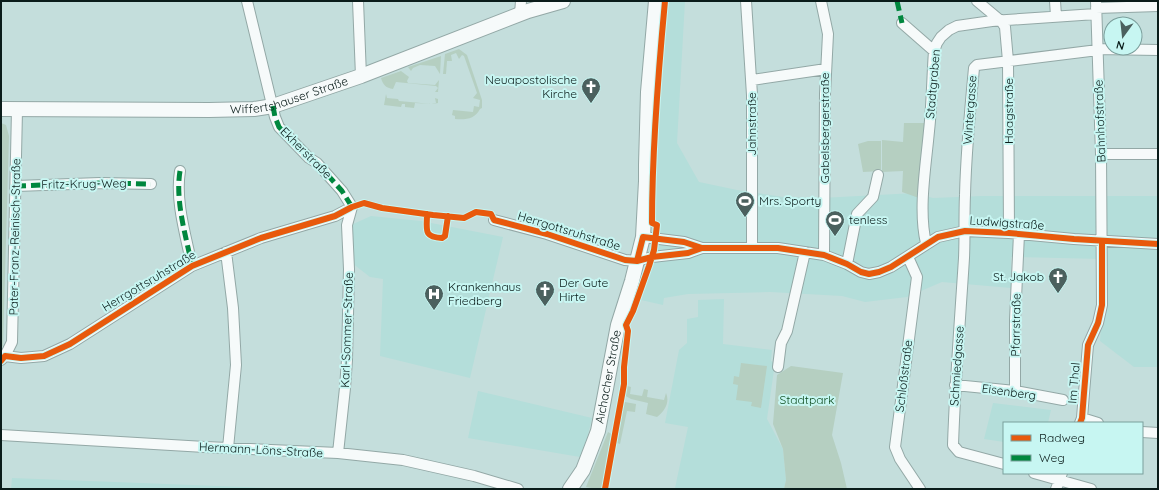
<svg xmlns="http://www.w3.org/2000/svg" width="1159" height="490" viewBox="0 0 1159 490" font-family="Quicksand,sans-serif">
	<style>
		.built { fill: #b4deda }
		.green { fill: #b5cfc1 }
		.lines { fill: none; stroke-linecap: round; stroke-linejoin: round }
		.street-casing { stroke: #93a8a6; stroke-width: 12 }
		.secondary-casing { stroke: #93a8a6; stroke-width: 16 }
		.street { stroke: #f6fafa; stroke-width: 10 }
		.secondary { stroke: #f6fafa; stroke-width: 14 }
		.quiet { stroke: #00873e; stroke-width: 5; stroke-dasharray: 10 5; stroke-linecap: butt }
		.cycleway-casing { stroke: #c7f6f2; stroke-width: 8 }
		.cycleway { stroke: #e8590c; stroke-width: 6 }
		.labels { text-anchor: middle; stroke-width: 4; stroke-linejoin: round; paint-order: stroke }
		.poi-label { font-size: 12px; fill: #0a1c1a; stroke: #c7f6f2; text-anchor: start }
		.street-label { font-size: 12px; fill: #0a1c1a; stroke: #c7f6f2 }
		.park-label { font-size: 12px; fill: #0e4d20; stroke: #c7f6f2 }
	</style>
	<rect width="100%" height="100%" fill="#c4dedc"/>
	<path class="built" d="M 667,1 L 685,1 L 677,143 L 699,182 L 737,190 L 783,197 L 821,198 L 915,193 L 933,198 L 982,196 L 1158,196 L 1158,367 L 1134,367 L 1100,341 L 1102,305 L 1102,259 L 1011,257 L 1011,288 L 942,282 L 907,297 L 865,302 L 842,296 L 770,292 L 688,294 L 664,298 L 663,305 L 641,300 L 654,222 L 653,209 L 660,62 Z
		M 371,216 L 421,221 L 503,237 L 470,378 L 380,356 L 383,279 L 370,277 L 352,263 L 351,225 Z
		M 724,299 L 723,344 L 772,350 L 771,361 L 775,363 L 767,419 L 783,449 L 786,480 L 784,489 L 675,488 L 688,427 L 665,423 L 679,350 L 687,343 L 687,319 L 698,317 L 698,300 Z
		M 478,391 L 592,418 L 587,439 L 580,457 L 468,438 Z
		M 993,403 L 1051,410 L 1048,423 L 1004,423 L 1004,442 L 984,439 Z
		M 12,478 L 291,489 L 11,489 Z"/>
	<path class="green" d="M 459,49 L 467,55 L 482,100 L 482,108 L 480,109 C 475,119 466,120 455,119 L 455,116 L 452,115 L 453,110 L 473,112 L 474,106 L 479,107 L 480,100 L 473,98 L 477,93 L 464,56 L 462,55 L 459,59 L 456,53 L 451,55 L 452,61 L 447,61 L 446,74 L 443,74 L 445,54 Z
		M 441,56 L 440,74 L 435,66 L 420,65 L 413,68 L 411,71 L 408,67 Z
		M 401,71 L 409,77 L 407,81 L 408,83 L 435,85 L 439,80 L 438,92 L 435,92 L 438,88 L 436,86 L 396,82 L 393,89 C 386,88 383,85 381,78 Z
		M 386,94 L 387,98 L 398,99 L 399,101 L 432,104 L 436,103 L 435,98 L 438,99 L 438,103 L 433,104 L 415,103 L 414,108 L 405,107 L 405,104 L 402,104 L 401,107 L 384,105 Z
		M 1,123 L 6,125 L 9,136 L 3,346 L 1,348 Z
		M 904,123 L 925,123 L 919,198 L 902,192 L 903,171 L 882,172 L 882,140 L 903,142 Z
		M 868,141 L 881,141 L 881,171 L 863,172 L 858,144 Z
		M 741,363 L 767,366 L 761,408 L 751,406 L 752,402 L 736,400 L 738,385 L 733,384 L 734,376 L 739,377 Z
		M 791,366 L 843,373 L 832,435 L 841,463 L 847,489 L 784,489 L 786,480 L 783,449 L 773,424 L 777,375 Z
		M 627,386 L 631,387 L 630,394 L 642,396 L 644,389 L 648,390 L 647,397 L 664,400 L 666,393 C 670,402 665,411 657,417 L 646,414 L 648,403 L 631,399 L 624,395 L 626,387 Z
		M 625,402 L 636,404 L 635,412 L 627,411 L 620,444 L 614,442 L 621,406 Z
		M 608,432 L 613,435 L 603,487 L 597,489 L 586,487 Z"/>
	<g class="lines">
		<defs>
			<path id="street" d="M 247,1 L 275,117 L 279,127 L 309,158 L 317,163 L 342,191 L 352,207
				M 358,1 L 361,76
				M 746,1 L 752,95 L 752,247
				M 821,1 L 828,34 L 825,94 L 824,255
				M 977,1 L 1001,21 L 1005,27 L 1008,61 L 1009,233
				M 1055,1 L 1056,16
				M 1096,8 L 1158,6
				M 520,14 L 521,1
				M 902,23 L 934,51
				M 1098,49 L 1158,50
				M 752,80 L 826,69
				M 1101,154 L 1158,154
				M 180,171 C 175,201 186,236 192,266
				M 16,186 L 100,183 L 151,184
				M 494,220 L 547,234 L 625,260 L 637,261 L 652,257 L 688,253 L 702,248 L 778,248 L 824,255 L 847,264 L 861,272 L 869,274 L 879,272 L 891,267 L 938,237 L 965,231 L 1009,233 L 1074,239 L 1158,244
				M 643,237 L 684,242 L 702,248
				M 926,243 C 918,210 926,165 929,131 C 932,104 932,78 934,51 L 937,43 L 941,37 L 949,30 L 957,26 L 992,21 L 1096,14
				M 226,252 L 233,308 L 236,365 L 228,448
				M 908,257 L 917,277 L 895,447 L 900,459 L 920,489
				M 847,264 L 857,214 L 873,197 L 878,175
				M 5,356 L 21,358 L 44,356 L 70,344 L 192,266 L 261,238 L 335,216 L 352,207
				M 1,360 L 5,356 L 12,342 L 17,110
				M 778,367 L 781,343 L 787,331 L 805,252
				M 955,385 L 1015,391 L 1063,400
				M 1015,391 L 1015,320 L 1019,234
				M 1082,418 L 1098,423
				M 1080,423 L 1082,418 L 1084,393 L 1088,345 L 1098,323 L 1102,305 L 1101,154 L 1096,1
				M 1142,432 L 1158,433
				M 1,435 L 205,447 L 338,453 L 403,460 L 474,476 L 518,489
				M 338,453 L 345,388 L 347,360 L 349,269 L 347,225 L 352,207
				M 1004,464 L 959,452 L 953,445 C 955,383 960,321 964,258 C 965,237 964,216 965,195 C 966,152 970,110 974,68 L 977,65 L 1098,50
				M 1034,473 L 1091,489
				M 1056,489 L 1062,473"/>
			<g id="secondary">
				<path id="s1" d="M 1,109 L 209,110 L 254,109 L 273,106 L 361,76 L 528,11 L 563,1"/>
				<path id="s2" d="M 570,489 L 583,470 L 598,431 L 618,325 L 632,281 L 643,237 L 646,181 L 646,165 L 648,92 L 656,1"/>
			</g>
		</defs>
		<use href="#street" class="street-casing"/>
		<use href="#secondary" class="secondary-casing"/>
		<use href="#street" class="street"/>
		<use href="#secondary" class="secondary"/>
		<path class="quiet" d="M 897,1 L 902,23
			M 273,106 L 275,117 L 279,127 L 309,158 L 317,163 L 342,191 L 352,207
			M 180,171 C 175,201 186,236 192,266
			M 16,186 L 100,183 L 151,184"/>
		<defs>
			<path id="cycleway" d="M 427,214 C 427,230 423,237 442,238 L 445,236 L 448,216
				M 637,261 L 643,237 L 684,242 L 702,248
				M 1,361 L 5,356 L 21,358 L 44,356 L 70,344 L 192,266 L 261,238 L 335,216 L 352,207 L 364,203 L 382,208 L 433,215 L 464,218 L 476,212 L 491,214 L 494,220 L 547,234 L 625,260 L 637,261 L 652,257 L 688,253 L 702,248 L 778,248 L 824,255 L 847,264 L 861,272 L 869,274 L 879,272 L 891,267 L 938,237 L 965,231 L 1009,233 L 1074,239 L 1158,244
				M 1080,423 L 1082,418 L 1084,393 L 1088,345 L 1098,323 L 1102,305 L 1102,241
				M 605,489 L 624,384 L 624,367 L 628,331 L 626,325 L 633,311 L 649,266 L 654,250 L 657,225 L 652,223 C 652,149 658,75 665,1"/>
		</defs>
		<use href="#cycleway" class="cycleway-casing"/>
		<use href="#cycleway" class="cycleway"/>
	</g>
	<defs>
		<symbol id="church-pin" viewBox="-11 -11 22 30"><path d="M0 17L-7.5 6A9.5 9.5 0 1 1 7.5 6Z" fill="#4b605e" stroke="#c7f6f2"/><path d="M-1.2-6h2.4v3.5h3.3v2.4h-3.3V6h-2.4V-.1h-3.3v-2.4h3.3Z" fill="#fff"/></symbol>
		<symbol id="stadium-pin" viewBox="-11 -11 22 30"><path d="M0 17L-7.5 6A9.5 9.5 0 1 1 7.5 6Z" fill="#4b605e" stroke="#c7f6f2"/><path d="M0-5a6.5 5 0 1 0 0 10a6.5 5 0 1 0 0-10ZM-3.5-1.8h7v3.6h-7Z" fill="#fff"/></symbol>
		<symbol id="hospital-pin" viewBox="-11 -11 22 30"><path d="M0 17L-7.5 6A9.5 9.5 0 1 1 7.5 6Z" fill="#4b605e" stroke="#c7f6f2"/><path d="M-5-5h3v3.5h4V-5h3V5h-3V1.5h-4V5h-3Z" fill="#fff"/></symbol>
	</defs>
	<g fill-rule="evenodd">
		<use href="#church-pin" x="580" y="76" width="22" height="30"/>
		<use href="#stadium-pin" x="734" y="190" width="22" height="30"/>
		<use href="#stadium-pin" x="824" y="209" width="22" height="30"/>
		<use href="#church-pin" x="1047" y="266" width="22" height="30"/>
		<use href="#church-pin" x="534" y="279" width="22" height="30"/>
		<use href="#hospital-pin" x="423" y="283" width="22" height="30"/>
	</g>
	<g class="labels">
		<g class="poi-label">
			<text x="577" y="84" text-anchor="end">Neuapostolische<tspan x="577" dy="14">Kirche</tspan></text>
			<text x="759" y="205">Mrs. Sporty</text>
			<text x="849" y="224">tenless</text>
			<text x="1044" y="281" text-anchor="end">St. Jakob</text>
			<text x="559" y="287">Der Gute<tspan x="559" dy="14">Hirte</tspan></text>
			<text x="448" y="291">Krankenhaus<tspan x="448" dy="14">Friedberg</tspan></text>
		</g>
		<g class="street-label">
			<text transform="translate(933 84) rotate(-85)" y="4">Stadtgraben</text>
			<text dy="4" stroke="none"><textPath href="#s1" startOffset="290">Wiffertshauser Straße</textPath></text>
			<text transform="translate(970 110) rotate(-86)" y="4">Wintergasse</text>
			<text transform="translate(1009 111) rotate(-90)" y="4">Haagstraße</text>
			<text transform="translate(1100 121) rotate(-92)" y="4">Bahnhofstraße</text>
			<text transform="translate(752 124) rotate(-90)" y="4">Jahnstraße</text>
			<text transform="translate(825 128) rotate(-90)" y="4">Gabelsbergerstraße</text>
			<text transform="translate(306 153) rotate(45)" y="4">Ekherstraße</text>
			<text transform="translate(84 184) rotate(-1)" y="4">Fritz-Krug-Weg</text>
			<text transform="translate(1007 223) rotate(4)" y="4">Ludwigstraße</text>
			<text transform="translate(569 231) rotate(17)" y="4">Herrgottsruhstraße</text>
			<text transform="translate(15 237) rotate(-89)" y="4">Pater-Franz-Reinisch-Straße</text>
			<text transform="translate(149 281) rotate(-31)" y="4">Herrgottsruhstraße</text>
			<text transform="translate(1016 325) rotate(-89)" y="4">Pfarrstraße</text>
			<text transform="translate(347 330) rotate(-88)" y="4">Karl-Sommer-Straße</text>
			<text transform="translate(957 366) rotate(-86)" y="4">Schmiedgasse</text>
			<text transform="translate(904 376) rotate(-83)" y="4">Schloßstraße</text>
			<text dy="4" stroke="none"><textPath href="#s2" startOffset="120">Aichacher Straße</textPath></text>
			<text transform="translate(1074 383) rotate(-85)" y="4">Im Thal</text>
			<text transform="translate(1009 392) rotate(8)" y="4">Eisenberg</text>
			<text transform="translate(261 450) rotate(3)" y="4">Hermann-Löns-Straße</text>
		</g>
		<g class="park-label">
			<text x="807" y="404">Stadtpark</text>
		</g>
	</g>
	<rect width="1159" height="490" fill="none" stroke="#0a1c1a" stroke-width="4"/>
	<rect x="1003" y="422" width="140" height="52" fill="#c7f6f2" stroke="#7b9f9c"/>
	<rect x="1011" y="435" width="20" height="6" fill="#e8590c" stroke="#7b9f9c"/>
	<text x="1039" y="442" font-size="12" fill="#0a1c1a">Radweg</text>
	<rect x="1011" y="455" width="20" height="6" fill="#00873e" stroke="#7b9f9c"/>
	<text x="1039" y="462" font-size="12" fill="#0a1c1a">Weg</text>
	<g transform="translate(1123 36) rotate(195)"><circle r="19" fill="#c7f6f2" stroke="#7b9f9c"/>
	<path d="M0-3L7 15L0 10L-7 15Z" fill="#4b605e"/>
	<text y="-6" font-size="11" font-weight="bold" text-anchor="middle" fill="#0a1c1a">N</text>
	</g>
</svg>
